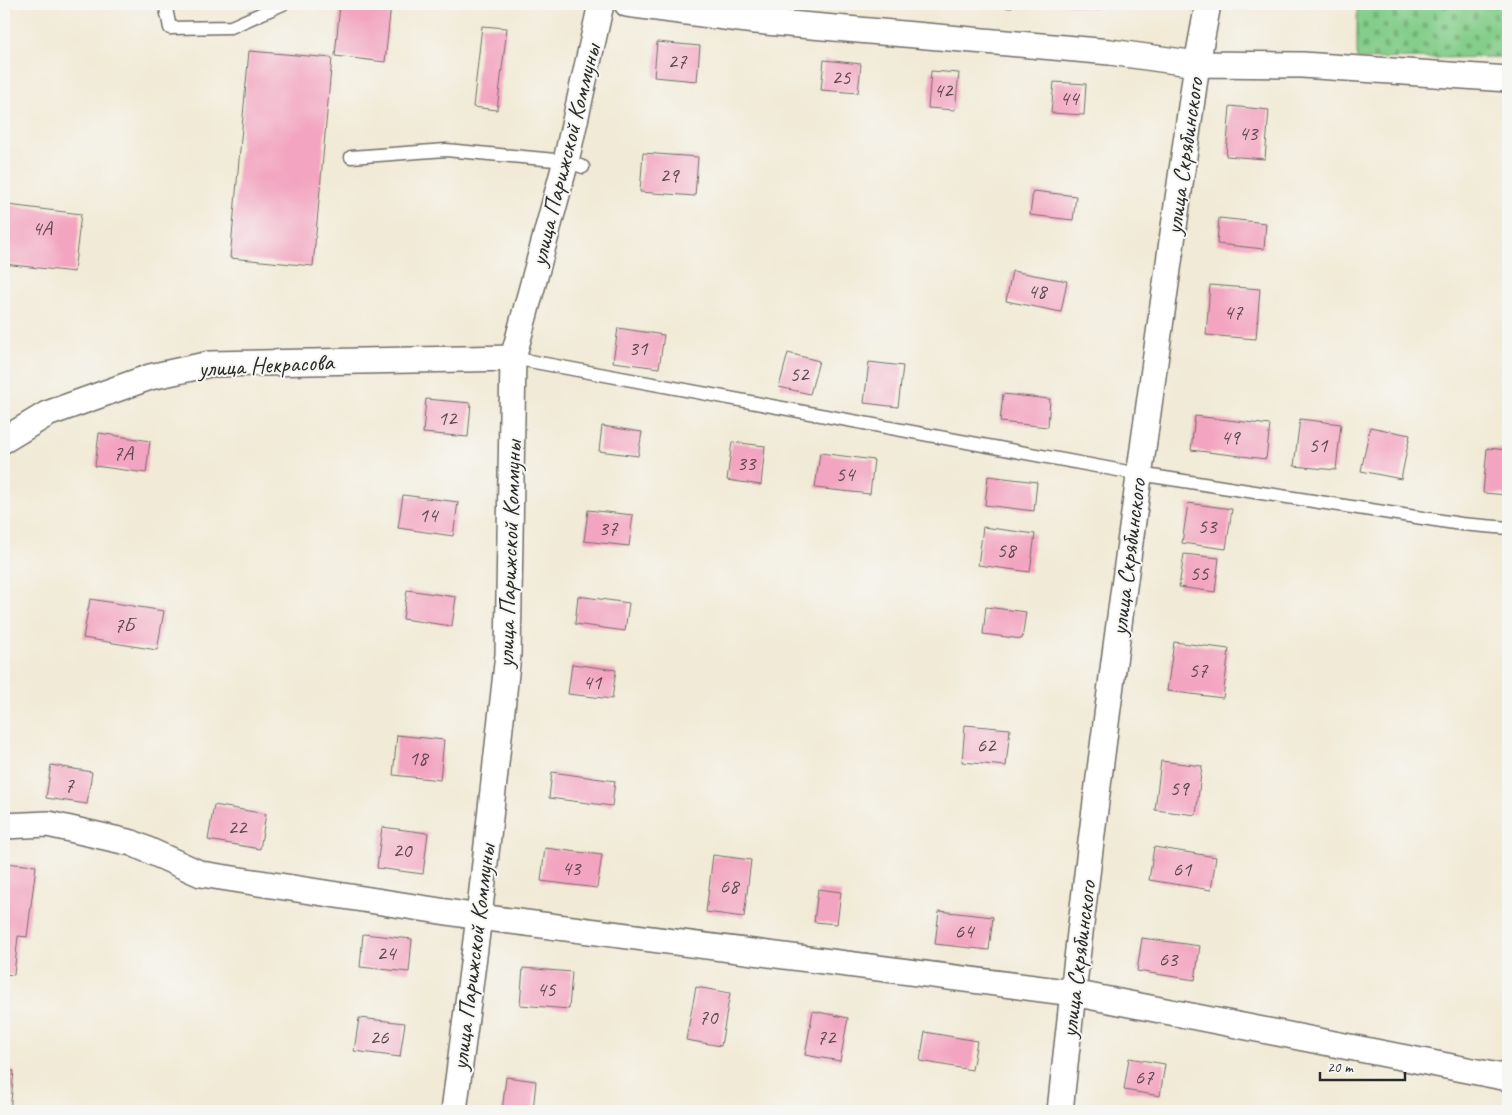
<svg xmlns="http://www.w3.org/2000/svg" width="1512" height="1115" viewBox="0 0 1512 1115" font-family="Caveat,sans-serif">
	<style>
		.cemetery { fill: url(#cemetery-stones); stroke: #587c5a }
		.building { fill: #f3a4c0 }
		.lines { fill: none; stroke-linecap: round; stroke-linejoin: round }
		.service-casing { stroke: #706e67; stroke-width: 15 }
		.minor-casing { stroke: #706e67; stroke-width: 28 }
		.service { stroke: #fff; stroke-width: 12 }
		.minor { stroke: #fff; stroke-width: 25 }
		.labels { text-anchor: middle; stroke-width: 4; stroke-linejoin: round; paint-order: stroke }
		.number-label { font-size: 21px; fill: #5d4950 }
		.street-label { font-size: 24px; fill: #2b2b2b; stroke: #f6f6f2 }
	</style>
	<defs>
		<pattern id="cemetery-stones" width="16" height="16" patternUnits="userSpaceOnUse" patternTransform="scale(1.25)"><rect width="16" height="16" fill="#84cd8a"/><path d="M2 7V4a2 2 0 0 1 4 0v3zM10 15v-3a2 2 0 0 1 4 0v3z" fill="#72b077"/></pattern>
	</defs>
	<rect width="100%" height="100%" fill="#f6f6f2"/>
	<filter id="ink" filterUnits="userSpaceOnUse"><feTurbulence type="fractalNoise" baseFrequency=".02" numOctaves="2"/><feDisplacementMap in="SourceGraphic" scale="10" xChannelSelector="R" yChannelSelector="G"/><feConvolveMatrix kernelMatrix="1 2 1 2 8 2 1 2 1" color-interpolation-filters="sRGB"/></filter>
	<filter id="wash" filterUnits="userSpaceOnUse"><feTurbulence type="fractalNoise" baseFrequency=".0096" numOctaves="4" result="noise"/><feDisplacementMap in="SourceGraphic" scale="20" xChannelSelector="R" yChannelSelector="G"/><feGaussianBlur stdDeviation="1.12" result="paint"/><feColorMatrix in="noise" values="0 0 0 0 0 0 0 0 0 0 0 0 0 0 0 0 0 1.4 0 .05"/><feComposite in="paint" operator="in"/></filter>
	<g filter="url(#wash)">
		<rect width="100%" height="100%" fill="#f1ead6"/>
		<path class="cemetery" d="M 1357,4 L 1508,4 L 1508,57 L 1357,59 Z"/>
		<g id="blocks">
			<path class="building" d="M 340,4 L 391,4 L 385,62 L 335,56 Z
				M 985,4 L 1012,4 L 1012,8 L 985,6 Z
				M 1061,4 L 1099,4 L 1098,9 Z
				M 482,26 L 507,28 L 497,110 L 473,107 Z
				M 657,42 L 700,46 L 697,81 L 654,77 Z
				M 249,51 L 332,58 L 313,266 L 230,258 Z
				M 824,60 L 861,64 L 858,93 L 821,90 Z
				M 931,71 L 959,73 L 955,110 L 928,108 Z
				M 1054,82 L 1086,84 L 1084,115 L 1051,113 Z
				M 1230,106 L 1269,110 L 1265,159 L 1226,156 Z
				M 643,153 L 698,157 L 695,196 L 640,192 Z
				M 1033,191 L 1076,196 L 1073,220 L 1030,215 Z
				M 8,205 L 81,214 L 74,272 L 4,264 L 4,242 Z
				M 1219,218 L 1266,223 L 1264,249 L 1217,244 Z
				M 1012,271 L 1067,281 L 1061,312 L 1006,301 Z
				M 1210,285 L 1260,289 L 1256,339 L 1206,335 Z
				M 618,328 L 664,335 L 659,368 L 613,362 Z
				M 788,353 L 819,361 L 810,394 L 779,387 Z
				M 869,362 L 903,366 L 898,407 L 864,403 Z
				M 1003,394 L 1050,399 L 1048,427 L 1000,422 Z
				M 426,399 L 471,403 L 468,437 L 423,433 Z
				M 1195,416 L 1270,425 L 1266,459 L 1191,450 Z
				M 1300,419 L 1341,424 L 1336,470 L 1294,466 Z
				M 602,426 L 642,432 L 638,456 L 599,451 Z
				M 1370,427 L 1410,435 L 1401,479 L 1361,471 Z
				M 99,433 L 150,441 L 146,473 L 95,466 Z
				M 732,442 L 765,446 L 761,485 L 727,480 Z
				M 1487,448 L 1508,450 L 1508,495 L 1483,493 Z
				M 820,453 L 874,460 L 870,494 L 815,488 Z
				M 988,476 L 1037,482 L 1034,511 L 985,505 Z
				M 403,495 L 458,502 L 453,536 L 398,528 Z
				M 1188,503 L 1232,509 L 1226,549 L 1182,543 Z
				M 588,510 L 633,515 L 629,546 L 584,541 Z
				M 983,527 L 1035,534 L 1030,572 L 978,565 Z
				M 1184,554 L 1219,558 L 1215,592 L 1179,587 Z
				M 407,590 L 456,597 L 452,626 L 403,619 Z
				M 578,596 L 629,603 L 625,631 L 575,624 Z
				M 90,599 L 164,611 L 157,650 L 83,638 Z
				M 986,607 L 1026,612 L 1022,639 L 983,634 Z
				M 1174,642 L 1229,649 L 1223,698 L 1167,691 Z
				M 572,664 L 616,670 L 612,699 L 568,694 Z
				M 965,725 L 1010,729 L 1006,766 L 962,762 Z
				M 397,735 L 444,740 L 440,780 L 393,775 Z
				M 1161,761 L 1202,766 L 1196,815 L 1155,810 Z
				M 51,765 L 92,772 L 87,804 L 46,798 Z
				M 552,772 L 615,781 L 612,806 L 549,798 Z
				M 214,805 L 266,814 L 260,849 L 208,840 Z
				M 382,827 L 428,833 L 423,874 L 377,868 Z
				M 1154,847 L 1216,857 L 1211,890 L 1149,880 Z
				M 545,848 L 602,855 L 597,888 L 541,881 Z
				M 713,855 L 751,860 L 744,917 L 706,912 Z
				M 4,863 L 36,866 L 27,937 L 18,936 L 14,975 L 4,974 Z
				M 818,889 L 841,892 L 837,924 L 814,922 Z
				M 939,911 L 993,917 L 989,950 L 935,944 Z
				M 363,934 L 412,939 L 409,972 L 360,967 Z
				M 1142,938 L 1200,946 L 1195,980 L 1137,971 Z
				M 523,968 L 572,972 L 569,1009 L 520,1005 Z
				M 696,987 L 730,993 L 721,1046 L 686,1040 Z
				M 813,1011 L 848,1018 L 840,1061 L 805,1055 Z
				M 359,1018 L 405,1023 L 400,1057 L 354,1051 Z
				M 925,1032 L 977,1041 L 972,1070 L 920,1061 Z
				M 1129,1058 L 1165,1064 L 1160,1096 L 1124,1090 Z
				M 4,1070 L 14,1071 L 10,1111 L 4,1110 Z
				M 506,1077 L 536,1081 L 533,1111 L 502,1111 Z"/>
		</g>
	</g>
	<g filter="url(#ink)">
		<use href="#blocks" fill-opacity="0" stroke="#706e67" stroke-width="1"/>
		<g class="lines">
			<defs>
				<path id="service" d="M 165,4 L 170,28 L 231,27 L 283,4
					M 351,157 L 446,150 L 566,161 L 583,167
					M 513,358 L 1139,474 L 1461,524 L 1508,528"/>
				<path id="minor" d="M 627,4 L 755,21 L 1110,52 L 1197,64 L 1302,65 L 1508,79
					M 4,440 L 47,414 L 150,377 L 210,364 L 513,358
					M 4,826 L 48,824 L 132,843 L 201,874 L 479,917 L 1073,993 L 1508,1078
					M 454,1111 L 479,917 L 508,655 L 513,358 L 566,161 L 601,4
					M 1060,1111 C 1097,761 1148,412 1197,64 L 1208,4"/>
			</defs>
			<use href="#service" class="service-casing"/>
			<use href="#minor" class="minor-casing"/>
			<use href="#service" class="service"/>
			<use href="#minor" class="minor"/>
		</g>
	</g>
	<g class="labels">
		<g class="number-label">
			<text x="677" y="68">27</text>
			<text x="841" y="84">25</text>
			<text x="943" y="97">42</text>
			<text x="1069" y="105">44</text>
			<text x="1248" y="140">43</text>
			<text x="669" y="182">29</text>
			<text x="42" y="235">4А</text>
			<text x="1037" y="298">48</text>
			<text x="1233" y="319">47</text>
			<text x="638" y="355">31</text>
			<text x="799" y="381">52</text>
			<text x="447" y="425">12</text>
			<text x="1230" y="444">49</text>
			<text x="1318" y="452">51</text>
			<text x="123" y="460">7А</text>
			<text x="746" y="470">33</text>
			<text x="845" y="481">54</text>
			<text x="428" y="522">14</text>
			<text x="1207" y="533">53</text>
			<text x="608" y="535">37</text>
			<text x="1006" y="557">58</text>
			<text x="1199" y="580">55</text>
			<text x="124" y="632">7Б</text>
			<text x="1198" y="677">57</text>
			<text x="592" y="689">41</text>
			<text x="986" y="752">62</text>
			<text x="418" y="765">18</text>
			<text x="69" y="792">7</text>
			<text x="1179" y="795">59</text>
			<text x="237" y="834">22</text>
			<text x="402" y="857">20</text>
			<text x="571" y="875">43</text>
			<text x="1182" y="876">61</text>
			<text x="729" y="893">68</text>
			<text x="964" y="938">64</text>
			<text x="386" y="960">24</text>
			<text x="1168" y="966">63</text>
			<text x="546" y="996">45</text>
			<text x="708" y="1024">70</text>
			<text x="379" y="1044">26</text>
			<text x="826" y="1044">72</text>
			<text x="1144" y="1084">67</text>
		</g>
		<g class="street-label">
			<text transform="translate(565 155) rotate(-76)" y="8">улица Парижской Коммуны</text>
			<text transform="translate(1184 156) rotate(-82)" y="8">улица Скрябинского</text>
			<text transform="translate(266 365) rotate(-3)" y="8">улица Некрасова</text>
			<text transform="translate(509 554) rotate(-88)" y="8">улица Парижской Коммуны</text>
			<text transform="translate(1128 557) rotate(-83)" y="8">улица Скрябинского</text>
			<text transform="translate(473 957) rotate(-83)" y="8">улица Парижской Коммуны</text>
			<text transform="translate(1078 959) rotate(-83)" y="8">улица Скрябинского</text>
		</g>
	</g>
	<rect width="1512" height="1115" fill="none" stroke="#f6f6f2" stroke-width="20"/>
	<path d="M1320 1072v8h85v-8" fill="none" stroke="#2b2b2b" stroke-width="2.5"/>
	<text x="1327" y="1072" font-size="15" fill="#2b2b2b" stroke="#f6f6f2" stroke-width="4" paint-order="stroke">20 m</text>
</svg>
